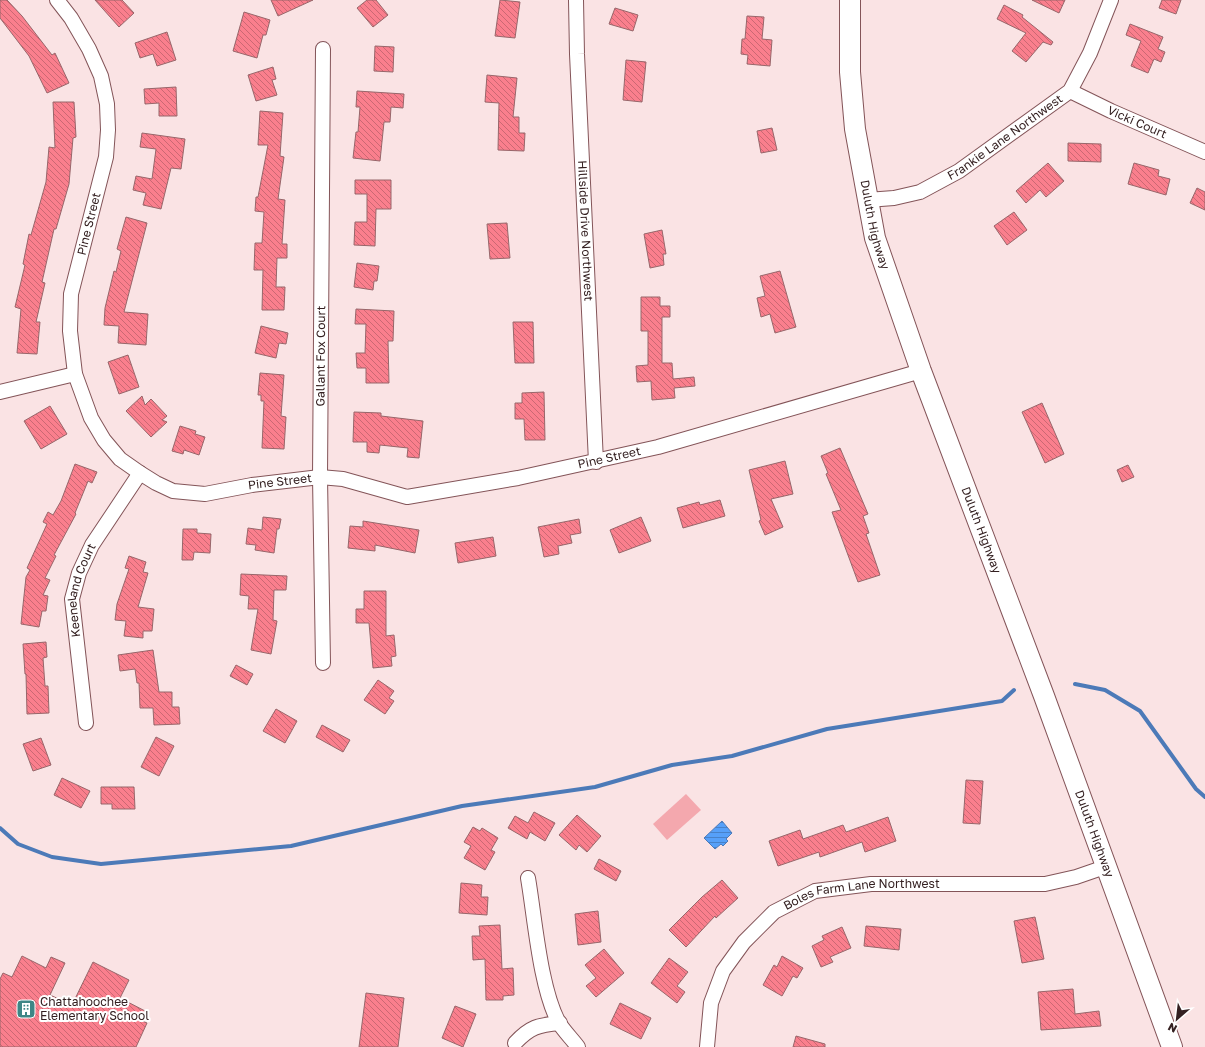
<svg xmlns="http://www.w3.org/2000/svg" width="1205" height="1047" viewBox="0 0 1205 1047" font-family="'Golos Text',sans-serif">
	<style>
		.green { fill: #f4a8ae }
		.water { fill: url(#water-rules); stroke: #4c7ab8 }
		.lines { fill: none; stroke-linecap: round; stroke-linejoin: round }
		.stream { stroke: #4c7ab8; stroke-width: 4 }
		.building { fill: url(#building-back-hatch); stroke: #97666a }
		.minor-casing { stroke: #835458; stroke-width: 16 }
		.secondary-casing { stroke: #835458; stroke-width: 22 }
		.minor { stroke: #fff; stroke-width: 14 }
		.secondary { stroke: #fff; stroke-width: 20 }
		.labels { text-anchor: middle; stroke-width: 4; stroke-linejoin: round; paint-order: stroke }
		.street-label { font-size: 12px; fill: #342021; stroke: #fff }
		.poi-label { font-size: 12px; fill: #342021; stroke: #fff; text-anchor: start }
	</style>
	<defs>
		<pattern id="water-rules" width="6" height="5" patternUnits="userSpaceOnUse"><rect width="6" height="5" fill="#56a0f9"/><path d="M0 2.5h6" fill="none" stroke="#4882c9"/></pattern>
		<pattern id="building-back-hatch" width="6" height="6" patternUnits="userSpaceOnUse"><rect width="6" height="6" fill="#fa7f8d"/><path d="M-1 5l2 2M0 0l6 6M5-1l2 2" fill="none" stroke="#cb6873"/></pattern>
	</defs>
	<rect width="100%" height="100%" fill="#fae3e4"/>
	<path class="green" d="M 686,794 L 701,810 L 667,840 L 653,824 Z"/>
	<path class="water" d="M 722,821 L 732,833 L 726,839 L 728,841 L 723,846 L 721,844 L 715,849 L 704,838 Z"/>
	<g class="lines">
		<path class="stream" d="M 1075,684 L 1105,690 L 1140,711 L 1196,789 L 1205,797
			M 0,828 L 18,844 L 52,857 L 101,864 L 291,846 L 462,806 L 595,787 L 672,765 L 732,756 L 827,729 L 1002,701 L 1014,690"/>
	</g>
	<path class="building" d="M 0,0 L 7,0 L 22,16 L 52,55 L 55,53 L 69,83 L 47,93 L 29,56 L 0,18 Z
		M 95,0 L 122,0 L 134,13 L 119,27 Z
		M 271,0 L 313,0 L 278,16 Z
		M 367,0 L 376,0 L 388,15 L 373,27 L 357,8 Z
		M 500,0 L 520,2 L 515,38 L 495,36 Z
		M 1032,0 L 1065,0 L 1059,13 Z
		M 1162,0 L 1181,0 L 1176,14 L 1159,8 Z
		M 1004,5 L 1023,15 L 1022,17 L 1053,42 L 1051,45 L 1043,42 L 1026,62 L 1012,51 L 1026,33 L 997,19 Z
		M 615,8 L 638,15 L 633,31 L 609,24 Z
		M 244,12 L 270,20 L 266,35 L 263,35 L 257,58 L 233,51 Z
		M 747,16 L 764,17 L 762,39 L 772,40 L 770,66 L 747,64 L 748,55 L 741,54 L 742,39 L 745,39 Z
		M 1130,24 L 1163,37 L 1158,49 L 1165,52 L 1161,62 L 1154,59 L 1148,73 L 1131,66 L 1141,41 L 1126,35 Z
		M 167,32 L 176,60 L 157,66 L 153,54 L 140,58 L 135,43 Z
		M 375,46 L 394,47 L 393,72 L 374,71 Z
		M 626,60 L 646,62 L 642,102 L 623,100 Z
		M 273,67 L 276,79 L 272,80 L 277,95 L 256,101 L 248,75 Z
		M 487,75 L 517,78 L 513,117 L 519,117 L 519,133 L 525,133 L 524,151 L 498,150 L 499,103 L 485,102 Z
		M 176,87 L 177,116 L 159,116 L 159,103 L 145,104 L 144,89 Z
		M 357,91 L 404,94 L 403,108 L 391,107 L 390,122 L 384,122 L 380,161 L 353,158 L 356,132 L 358,132 L 360,107 L 356,107 Z
		M 53,102 L 74,102 L 76,137 L 73,138 L 69,184 L 56,229 L 54,229 L 42,282 L 45,283 L 36,322 L 40,322 L 37,354 L 17,353 L 21,309 L 15,307 L 25,265 L 23,264 L 29,234 L 31,235 L 46,182 L 49,147 L 55,148 Z
		M 260,111 L 283,113 L 280,156 L 284,157 L 278,199 L 285,200 L 282,244 L 287,244 L 287,258 L 277,258 L 276,287 L 285,287 L 284,310 L 262,310 L 263,270 L 254,270 L 255,243 L 262,243 L 264,212 L 255,211 L 256,197 L 258,197 L 268,145 L 258,145 Z
		M 772,128 L 777,150 L 761,153 L 757,131 Z
		M 142,133 L 185,139 L 181,169 L 171,168 L 161,209 L 143,205 L 146,193 L 133,190 L 136,176 L 152,179 L 156,149 L 140,147 Z
		M 1068,143 L 1101,144 L 1101,162 L 1068,161 Z
		M 1048,163 L 1064,181 L 1046,197 L 1040,190 L 1026,203 L 1016,191 Z
		M 1134,163 L 1159,170 L 1158,176 L 1170,179 L 1166,195 L 1128,184 Z
		M 355,180 L 391,180 L 391,209 L 376,209 L 375,246 L 354,245 L 355,222 L 367,222 L 367,194 L 355,194 Z
		M 1197,188 L 1205,192 L 1205,210 L 1190,203 Z
		M 1014,212 L 1027,230 L 1007,245 L 994,226 Z
		M 126,217 L 147,223 L 124,312 L 148,314 L 146,345 L 118,343 L 119,326 L 104,325 L 105,308 L 114,271 L 116,272 L 121,251 L 117,249 Z
		M 507,223 L 510,258 L 490,259 L 487,224 Z
		M 662,230 L 666,254 L 663,254 L 664,265 L 650,268 L 644,234 Z
		M 357,263 L 379,266 L 377,281 L 374,281 L 373,290 L 354,287 Z
		M 780,271 L 796,327 L 775,333 L 770,314 L 761,317 L 757,298 L 765,296 L 760,276 Z
		M 641,297 L 660,297 L 660,306 L 670,306 L 670,317 L 662,317 L 662,363 L 672,363 L 673,379 L 694,377 L 695,386 L 674,388 L 675,398 L 652,400 L 651,381 L 637,382 L 636,366 L 648,365 L 648,331 L 641,331 Z
		M 356,309 L 394,311 L 393,341 L 388,341 L 389,383 L 366,383 L 366,368 L 357,368 L 356,353 L 365,353 L 366,324 L 355,324 Z
		M 513,322 L 533,322 L 534,363 L 515,363 Z
		M 261,326 L 288,333 L 286,344 L 279,343 L 276,358 L 255,353 Z
		M 128,355 L 139,387 L 119,394 L 108,362 Z
		M 260,373 L 284,375 L 281,416 L 286,417 L 284,449 L 262,448 L 264,401 L 261,401 L 261,395 L 258,395 Z
		M 544,392 L 545,440 L 525,440 L 524,419 L 515,419 L 515,403 L 522,403 L 522,393 Z
		M 142,396 L 145,405 L 151,399 L 167,416 L 162,420 L 167,422 L 151,437 L 126,411 Z
		M 1042,403 L 1064,454 L 1045,463 L 1022,412 Z
		M 50,406 L 67,434 L 41,449 L 24,421 Z
		M 354,412 L 381,413 L 381,416 L 423,421 L 419,458 L 407,457 L 408,448 L 380,445 L 379,453 L 367,452 L 367,442 L 353,442 Z
		M 180,426 L 196,431 L 195,434 L 205,437 L 199,455 L 184,450 L 183,454 L 172,451 Z
		M 840,448 L 868,514 L 863,516 L 869,533 L 866,534 L 880,575 L 858,582 L 832,512 L 841,510 L 826,474 L 828,473 L 821,456 Z
		M 785,461 L 793,494 L 771,499 L 783,527 L 765,535 L 759,521 L 761,520 L 749,470 Z
		M 75,464 L 97,472 L 92,483 L 88,481 L 75,513 L 76,514 L 54,555 L 56,556 L 45,578 L 50,580 L 43,595 L 48,596 L 46,611 L 42,611 L 39,627 L 21,624 L 26,577 L 30,570 L 27,568 L 47,524 L 43,522 L 48,512 L 53,515 L 61,501 Z
		M 1128,465 L 1134,477 L 1122,482 L 1117,470 Z
		M 720,500 L 725,516 L 683,528 L 677,508 L 699,502 L 700,505 Z
		M 263,517 L 281,519 L 279,529 L 277,529 L 274,553 L 255,550 L 256,545 L 246,544 L 248,528 L 262,530 Z
		M 641,517 L 651,541 L 619,553 L 610,530 Z
		M 579,519 L 581,533 L 570,535 L 572,543 L 558,546 L 559,554 L 544,557 L 538,527 Z
		M 363,521 L 419,530 L 415,553 L 375,545 L 375,551 L 348,548 L 350,526 L 363,527 Z
		M 183,529 L 197,529 L 197,533 L 211,534 L 210,553 L 194,552 L 193,560 L 182,560 Z
		M 493,537 L 496,556 L 458,563 L 455,543 Z
		M 129,556 L 146,562 L 143,572 L 148,573 L 138,607 L 154,609 L 152,631 L 143,631 L 143,638 L 124,636 L 126,621 L 115,620 L 117,604 L 129,569 L 125,568 Z
		M 241,574 L 287,576 L 286,590 L 274,590 L 273,620 L 277,621 L 271,654 L 251,650 L 258,609 L 248,609 L 249,596 L 240,595 Z
		M 364,591 L 386,591 L 386,636 L 394,635 L 396,656 L 391,657 L 392,666 L 373,668 L 369,623 L 356,623 L 356,609 L 364,609 Z
		M 46,642 L 47,657 L 43,658 L 45,686 L 48,686 L 49,713 L 27,714 L 26,674 L 25,674 L 23,644 Z
		M 153,650 L 159,692 L 172,692 L 172,707 L 179,707 L 180,724 L 154,725 L 153,708 L 140,708 L 139,683 L 137,683 L 135,669 L 120,671 L 118,655 Z
		M 236,665 L 253,674 L 247,685 L 230,676 Z
		M 378,680 L 394,691 L 389,698 L 394,701 L 385,714 L 364,700 Z
		M 276,709 L 297,721 L 285,743 L 263,731 Z
		M 322,725 L 350,740 L 343,752 L 316,737 Z
		M 156,737 L 174,746 L 159,776 L 141,767 Z
		M 41,738 L 51,765 L 33,771 L 23,744 Z
		M 62,778 L 90,791 L 81,808 L 54,795 Z
		M 966,780 L 983,781 L 980,824 L 963,823 Z
		M 101,787 L 134,787 L 135,809 L 112,809 L 112,804 L 101,804 Z
		M 534,812 L 555,823 L 545,841 L 530,832 L 527,839 L 508,828 L 515,816 L 528,823 Z
		M 577,815 L 601,836 L 587,852 L 579,845 L 576,850 L 559,835 Z
		M 888,817 L 896,841 L 865,852 L 862,842 L 820,857 L 819,852 L 778,866 L 769,841 L 800,830 L 803,839 L 843,825 L 846,832 Z
		M 473,827 L 480,831 L 482,828 L 498,838 L 491,850 L 495,852 L 485,870 L 464,858 L 471,846 L 464,842 Z
		M 599,859 L 621,871 L 616,881 L 594,869 Z
		M 722,880 L 738,898 L 716,918 L 715,916 L 686,947 L 669,930 L 702,897 Z
		M 461,883 L 482,885 L 481,897 L 488,897 L 487,915 L 459,913 Z
		M 598,911 L 601,942 L 578,945 L 575,914 Z
		M 1035,917 L 1044,959 L 1022,963 L 1014,921 Z
		M 500,925 L 502,969 L 513,968 L 514,995 L 503,996 L 503,1000 L 486,1000 L 485,959 L 473,960 L 472,936 L 480,936 L 479,926 Z
		M 866,926 L 901,929 L 899,950 L 864,946 Z
		M 842,927 L 851,948 L 830,957 L 833,962 L 821,967 L 812,946 L 824,940 L 822,936 Z
		M 604,949 L 624,973 L 596,997 L 586,986 L 596,978 L 585,965 Z
		M 22,956 L 46,968 L 51,957 L 65,963 L 50,995 L 72,1005 L 93,962 L 129,980 L 120,998 L 147,1012 L 142,1021 L 147,1023 L 136,1047 L 0,1047 L 0,979 L 3,973 L 12,977 Z
		M 782,956 L 803,968 L 797,978 L 793,976 L 782,996 L 763,985 L 774,965 L 777,967 Z
		M 669,958 L 688,972 L 677,986 L 685,992 L 677,1003 L 651,983 Z
		M 1073,989 L 1075,1014 L 1099,1011 L 1101,1026 L 1041,1030 L 1038,992 Z
		M 366,993 L 404,998 L 398,1047 L 359,1047 Z
		M 620,1003 L 651,1018 L 641,1039 L 610,1024 Z
		M 455,1006 L 476,1014 L 463,1047 L 442,1038 Z
		M 796,1036 L 825,1044 L 825,1047 L 793,1047 Z"/>
	<g class="lines">
		<defs>
			<g id="minor">
				<path id="s1" d="M 57,0 L 71,18 L 89,49 L 101,76 L 107,104 L 108,130 L 106,157 L 71,294 L 70,331 L 75,374 L 91,418 L 104,440 L 120,459 L 140,473 L 156,483 L 173,491 L 205,494 L 252,485 L 320,477 L 343,479 L 407,497 L 518,478 L 658,447 L 921,371"/>
				<path id="s2" d="M 576,0 L 577,54 L 596,462"/>
				<path id="s3" d="M 1070,91 L 1111,111 L 1205,152"/>
				<path id="s4" d="M 867,200 L 894,198 L 920,192 L 959,171 L 1070,91 L 1090,53 L 1111,0"/>
				<path d="M 0,392 L 75,374"/>
				<path id="s5" d="M 323,663 L 320,477 L 323,49"/>
				<path id="s6" d="M 86,723 L 72,599 L 79,573 L 92,545 L 140,473"/>
				<path d="M 528,878 C 535,919 540,988 559,1023 C 564,1031 572,1039 578,1047"/>
				<path d="M 515,1043 C 530,1027 538,1025 560,1023"/>
				<path id="s7" d="M 707,1047 L 711,1003 L 723,971 L 744,942 L 774,912 L 815,891 L 871,884 L 1045,884 L 1076,877 L 1105,867"/>
			</g>
			<g id="secondary">
				<path id="s8" d="M 850,0 L 850,72 L 855,129 L 875,238 L 921,371 L 1044,696 L 1172,1047"/>
			</g>
		</defs>
		<use href="#minor" class="minor-casing"/>
		<use href="#secondary" class="secondary-casing"/>
		<use href="#minor" class="minor"/>
		<use href="#secondary" class="secondary"/>
	</g>
	<defs>
		<symbol id="building-square" viewBox="-11 -11 22 22"><rect x="-9" y="-9" width="18" height="18" rx="4" fill="#3e8686" stroke="#fff"/><path d="M-4-6H4V6H1V3H-1V6H-4ZM-2.5-4.3h1.7v1.8h-1.7ZM.8-4.3h1.7v1.8H.8ZM-2.5-1h1.7V.8h-1.7ZM.8-1h1.7V.8H.8Z" fill="#fff"/></symbol>
	</defs>
	<g fill-rule="evenodd">
		<use href="#building-square" x="15" y="998" width="22" height="22"/>
	</g>
	<g class="labels">
		<g class="street-label">
			<text dy="4" stroke="none"><textPath href="#s3" startOffset="74">Vicki Court</textPath></text>
			<text dy="4" stroke="none"><textPath href="#s4" startOffset="155">Frankie Lane Northwest</textPath></text>
			<text transform="translate(89 224) rotate(-76)" y="4">Pine Street</text>
			<text dy="4" stroke="none"><textPath href="#s8" startOffset="227">Duluth Highway</textPath></text>
			<text dy="4" stroke="none"><textPath href="#s2" startOffset="231">Hillside Drive Northwest</textPath></text>
			<text dy="4" stroke="none"><textPath href="#s5" startOffset="307">Gallant Fox Court</textPath></text>
			<text dy="4" stroke="none"><textPath href="#s1" startOffset="995">Pine Street</textPath></text>
			<text dy="4" stroke="none"><textPath href="#s1" startOffset="659">Pine Street</textPath></text>
			<text dy="4" stroke="none"><textPath href="#s8" startOffset="551">Duluth Highway</textPath></text>
			<text dy="4" stroke="none"><textPath href="#s6" startOffset="135">Keeneland Court</textPath></text>
			<text dy="4" stroke="none"><textPath href="#s8" startOffset="875">Duluth Highway</textPath></text>
			<text dy="4" stroke="none"><textPath href="#s7" startOffset="248">Boles Farm Lane Northwest</textPath></text>
		</g>
		<g class="poi-label">
			<text x="40" y="1006">Chattahoochee<tspan x="40" dy="14">Elementary School</tspan></text>
		</g>
	</g>
	<g transform="translate(1177 1019) rotate(208)" stroke="#ffffff" stroke-width="3" paint-order="stroke">
	<path d="M0-3L7 15L0 10L-7 15Z" fill="#342021"/>
	<text y="-6" font-size="11" font-weight="bold" text-anchor="middle" fill="#342021">N</text>
	</g>
</svg>
